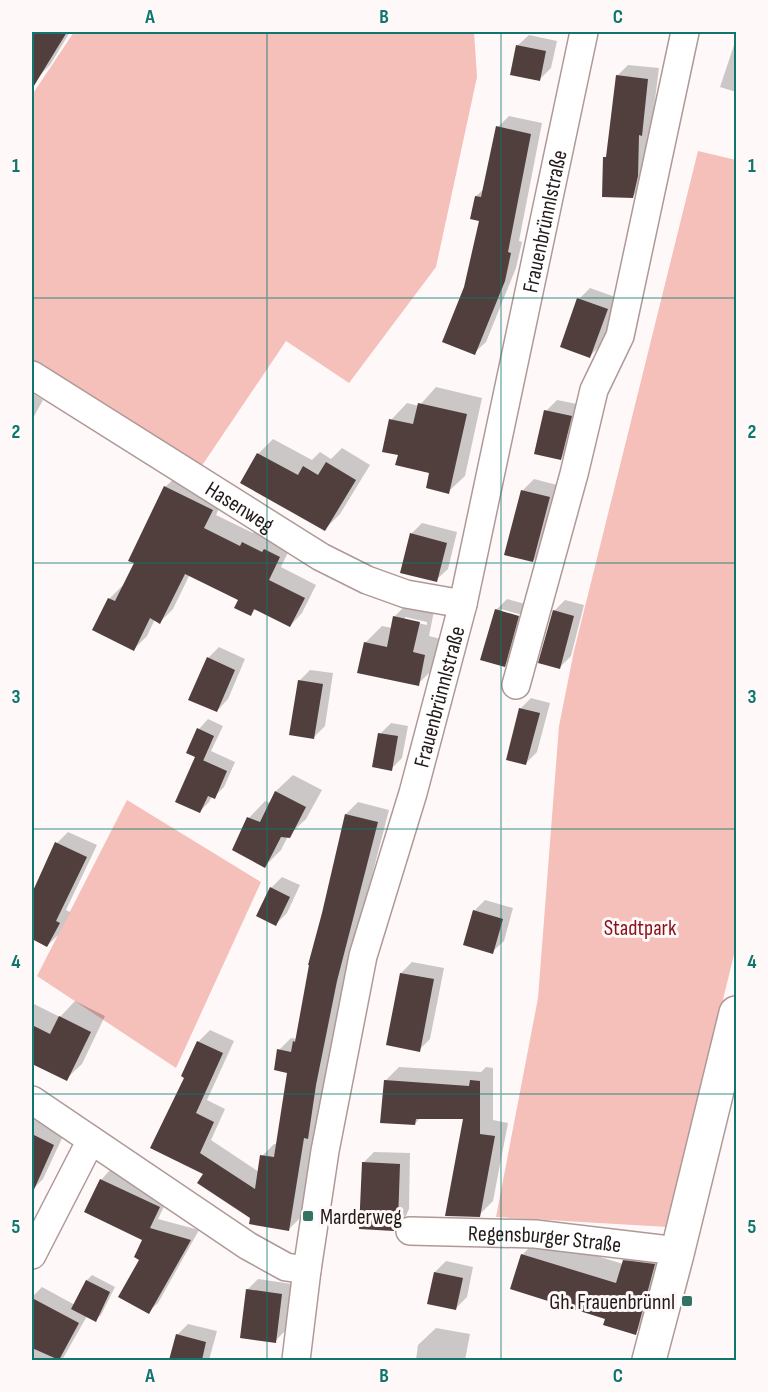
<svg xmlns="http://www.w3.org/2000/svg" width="768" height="1392" viewBox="0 0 768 1392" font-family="'Sofia Sans Condensed',sans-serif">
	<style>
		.green { fill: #f5bfba }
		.shadow { fill: #0003; fill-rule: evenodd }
		.building { fill: #513f3d }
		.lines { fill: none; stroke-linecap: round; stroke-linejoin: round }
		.minor-casing { stroke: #af9997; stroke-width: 30 }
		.tertiary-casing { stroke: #af9997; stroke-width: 36 }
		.minor { stroke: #fff; stroke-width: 27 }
		.tertiary { stroke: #fff; stroke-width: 33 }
		.grid { fill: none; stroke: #0f766e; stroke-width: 1.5; stroke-opacity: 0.55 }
		.poi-dot { fill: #327363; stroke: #fef9f8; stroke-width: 2 }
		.labels { text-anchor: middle; stroke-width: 6; stroke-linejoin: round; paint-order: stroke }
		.street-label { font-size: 22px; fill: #231b1a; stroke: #fef9f8 }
		.park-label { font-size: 22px; fill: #89121a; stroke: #fef9f8 }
		.poi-label { font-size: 22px; fill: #231b1a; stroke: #fef9f8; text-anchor: start }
		.neatline { fill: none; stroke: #0f766e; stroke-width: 2 }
		.grid-label { font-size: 20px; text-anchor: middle; font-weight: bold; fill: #0f766e }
	</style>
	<rect width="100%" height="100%" fill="#fef9f8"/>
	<path class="green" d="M 74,32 L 474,32 L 477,77 L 436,267 L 349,383 L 286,341 L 201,467 L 32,361 L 32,95 Z
		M 698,151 L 736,160 L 736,946 L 668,1227 L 496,1217 L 538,998 L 559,726 L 574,651 Z
		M 127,800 L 261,882 L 176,1068 L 37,976 Z"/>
	<path class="shadow" d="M 32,32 L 70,32 L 50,65 L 37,78 L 32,75 Z
		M 529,35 L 557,41 L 551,68 L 540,79 L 517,46 Z
		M 736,39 L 736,92 L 720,87 Z
		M 628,65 L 659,68 L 652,123 L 650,126 L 649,164 L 644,185 L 633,196 L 605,158 L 608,154 L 617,76 Z
		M 509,116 L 542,123 L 519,241 L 522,242 L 516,268 L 486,342 L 474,353 L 481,220 L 476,196 L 485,188 L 498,127 Z
		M 590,288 L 618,298 L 601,345 L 590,356 L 579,299 Z
		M 436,387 L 482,398 L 465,476 L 448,492 L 431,472 L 400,454 L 391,420 L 407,403 L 419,406 Z
		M 32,393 L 43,400 L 32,420 Z
		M 557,400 L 582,405 L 572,447 L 561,458 L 546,411 Z
		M 273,439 L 312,460 L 320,452 L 331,459 L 342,448 L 370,465 L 340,514 L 325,529 L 258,454 Z
		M 178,475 L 224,497 L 216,515 L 253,533 L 256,530 L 292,544 L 281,567 L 316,585 L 302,613 L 290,626 L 256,609 L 250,615 L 241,600 L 190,574 L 173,609 L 160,622 L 155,619 L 147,636 L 134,649 L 109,599 L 122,586 L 124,587 L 136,563 L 165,487 Z
		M 534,479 L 561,486 L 544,550 L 533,561 L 523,490 Z
		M 422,523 L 457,532 L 448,569 L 436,580 L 411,534 Z
		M 507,599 L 529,605 L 526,616 L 501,609 L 501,612 L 525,619 L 515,654 L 504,665 L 496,610 Z
		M 411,600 L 435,606 L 429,636 L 441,639 L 435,667 L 418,684 L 365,643 L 382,626 L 392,628 L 394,617 ZM 405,617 L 427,622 L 427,625 L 405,620 Z
		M 565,600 L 584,605 L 571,656 L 560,667 L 554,611 Z
		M 219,647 L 245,659 L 228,699 L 217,711 L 208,658 Z
		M 310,670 L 333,673 L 325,726 L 314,737 L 299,681 Z
		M 531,698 L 550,703 L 537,752 L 526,763 L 520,709 Z
		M 208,719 L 223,726 L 211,751 L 235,762 L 224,787 L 214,797 L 212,796 L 209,802 L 199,812 L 197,756 L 199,729 Z
		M 391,723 L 408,726 L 402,758 L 391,769 L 380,734 Z
		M 293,775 L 322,790 L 306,819 L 288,836 L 281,850 L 265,866 L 234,849 L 249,818 L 265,801 L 270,803 L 276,791 Z
		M 358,802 L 389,810 L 348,968 L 320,1125 L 315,1130 L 301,1217 L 289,1229 L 252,1217 L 205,1173 L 152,1148 L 186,1077 L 198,1042 L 210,1030 L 234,1041 L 207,1100 L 225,1109 L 211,1140 L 259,1172 L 262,1156 L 274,1144 L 277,1144 L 289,1072 L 279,1050 L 291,1038 L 297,1039 L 346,814 Z
		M 68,832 L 97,845 L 66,910 L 70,912 L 58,935 L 47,946 L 32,938 L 32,907 L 40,891 L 57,843 Z
		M 282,877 L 300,885 L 287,913 L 276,924 L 271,888 Z
		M 485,900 L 513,908 L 504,941 L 492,952 L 474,911 Z
		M 412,962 L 444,968 L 430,1039 L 419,1050 L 401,973 Z
		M 75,1001 L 105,1016 L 82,1064 L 66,1079 L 32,1062 L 32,1003 L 60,1017 Z
		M 399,1067 L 481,1072 L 486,1067 L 493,1068 L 493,1120 L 508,1123 L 493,1201 L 479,1215 L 465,1117 L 421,1117 L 415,1124 L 385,1081 Z
		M 32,1119 L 64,1134 L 43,1179 L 32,1190 Z
		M 374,1152 L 410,1153 L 409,1209 L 405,1218 L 394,1229 L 363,1163 Z
		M 110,1170 L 168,1198 L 158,1219 L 199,1230 L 158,1303 L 148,1312 L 141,1259 L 144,1240 L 101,1180 Z
		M 539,1238 L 623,1264 L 641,1244 L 670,1248 L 652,1317 L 635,1333 L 607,1318 L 522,1255 Z
		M 446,1261 L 473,1267 L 467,1297 L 456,1308 L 435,1272 Z
		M 92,1275 L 115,1287 L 101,1315 L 95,1320 L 87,1316 L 62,1360 L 32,1360 L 32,1297 L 42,1287 L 75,1305 L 87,1280 Z
		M 258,1279 L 292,1284 L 286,1330 L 275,1341 L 247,1290 Z
		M 188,1324 L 217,1331 L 209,1360 L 171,1360 L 177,1335 Z
		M 436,1328 L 470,1334 L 465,1360 L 416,1360 L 418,1345 Z"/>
	<path class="building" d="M 32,32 L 67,32 L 32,89 Z
		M 516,45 L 546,51 L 540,81 L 510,75 Z
		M 616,75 L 648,79 L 642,136 L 639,135 L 638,176 L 633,198 L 602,197 L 603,157 L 606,157 Z
		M 496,126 L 531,134 L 508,252 L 511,253 L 505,281 L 475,355 L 442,342 L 464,287 L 479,221 L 470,219 L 475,196 L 481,197 Z
		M 577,298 L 608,309 L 590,358 L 560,347 Z
		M 418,403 L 467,414 L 449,494 L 426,488 L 429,473 L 395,465 L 398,455 L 382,452 L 389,419 L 413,424 Z
		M 544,410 L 572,416 L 561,460 L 534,454 Z
		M 257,453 L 298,475 L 303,466 L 318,475 L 326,462 L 356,480 L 325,531 L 240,483 Z
		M 164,486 L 213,510 L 204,528 L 240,546 L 242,542 L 262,552 L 264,549 L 280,557 L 269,580 L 305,598 L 290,627 L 254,609 L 251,616 L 234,608 L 238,600 L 185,574 L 160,624 L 150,618 L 134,651 L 92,630 L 108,598 L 115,601 L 134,563 L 128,561 Z
		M 521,490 L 550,497 L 533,562 L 504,555 Z
		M 410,533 L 447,543 L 437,582 L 400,573 Z
		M 495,609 L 519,616 L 505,667 L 480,660 Z
		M 553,610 L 574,616 L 560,669 L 538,663 Z
		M 393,616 L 420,622 L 413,652 L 425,655 L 419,686 L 357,673 L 364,642 L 387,647 Z
		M 207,657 L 235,670 L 217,712 L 188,700 Z
		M 298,680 L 323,684 L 314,739 L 289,735 Z
		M 519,708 L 540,713 L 526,765 L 506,760 Z
		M 197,728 L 214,736 L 203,761 L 198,758 L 227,771 L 215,799 L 208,796 L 200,813 L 175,802 L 195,757 L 186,753 Z
		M 378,733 L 398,736 L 392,771 L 372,767 Z
		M 275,791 L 306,807 L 290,838 L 281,837 L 265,868 L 232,850 L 247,817 L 260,822 Z
		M 345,814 L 378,822 L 337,981 L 316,1085 L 308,1139 L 304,1138 L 289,1231 L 249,1224 L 250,1218 L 197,1183 L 203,1174 L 150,1148 L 184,1078 L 181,1076 L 197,1041 L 223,1053 L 196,1113 L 214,1122 L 200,1153 L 255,1189 L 260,1155 L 274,1157 L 287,1073 L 274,1070 L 277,1049 L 291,1052 L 293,1041 L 295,1042 L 309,965 L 308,965 L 322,913 Z
		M 55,842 L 87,857 L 56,921 L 60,923 L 47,947 L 32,939 L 32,893 Z
		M 270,887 L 290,897 L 276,926 L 256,916 Z
		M 473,910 L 503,919 L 493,954 L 463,945 Z
		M 400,973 L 434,979 L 420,1052 L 386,1045 Z
		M 59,1016 L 91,1032 L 67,1081 L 32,1064 L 32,1025 L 50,1034 Z
		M 384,1080 L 469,1086 L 470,1080 L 480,1081 L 480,1134 L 495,1136 L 480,1217 L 445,1216 L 463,1119 L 416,1119 L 415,1125 L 380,1123 Z
		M 32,1134 L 54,1145 L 32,1194 Z
		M 362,1162 L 400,1164 L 398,1221 L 394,1231 L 359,1229 Z
		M 100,1179 L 160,1207 L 150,1228 L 191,1240 L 149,1314 L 118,1297 L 139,1260 L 134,1257 L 142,1240 L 84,1212 Z
		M 521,1254 L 616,1283 L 623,1260 L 655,1264 L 636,1335 L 603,1325 L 605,1319 L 510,1289 Z
		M 434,1272 L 463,1278 L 456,1310 L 427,1304 Z
		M 86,1280 L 110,1292 L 96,1322 L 71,1309 Z
		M 246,1289 L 282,1294 L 276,1343 L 240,1338 Z
		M 32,1298 L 79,1323 L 59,1360 L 32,1348 Z
		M 176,1334 L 206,1342 L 202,1360 L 169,1360 Z"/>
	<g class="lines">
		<defs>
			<g id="minor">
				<path id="s1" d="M 32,375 L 321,557 L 367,580 L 406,594 L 463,604"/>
				<path d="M 516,685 L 574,474 L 594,390 L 620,336 L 685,32"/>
				<path d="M 32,1100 L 248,1246 L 286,1267 L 307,1270"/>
				<path id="s2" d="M 410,1231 L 535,1234 L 661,1249 L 677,1254"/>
				<path d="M 32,1255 L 91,1140"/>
				<path id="s3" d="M 296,1360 L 307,1270 L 325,1151 L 363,956 L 413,793 L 463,604 L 584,32"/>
			</g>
			<path id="tertiary" d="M 649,1360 L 677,1254 L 736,1013"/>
		</defs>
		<use href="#minor" class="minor-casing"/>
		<use href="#tertiary" class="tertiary-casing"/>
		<use href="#minor" class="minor"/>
		<use href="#tertiary" class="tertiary"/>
	</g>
	<path class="grid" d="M 267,32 L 267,1360M 501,32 L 501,1360M 32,298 L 736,298M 32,563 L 736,563M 32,829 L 736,829M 32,1094 L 736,1094"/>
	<g class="poi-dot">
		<rect x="302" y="1210" width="12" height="12" rx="3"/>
		<rect x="681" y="1295" width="12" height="12" rx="3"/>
	</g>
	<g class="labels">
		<g class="street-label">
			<text dy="8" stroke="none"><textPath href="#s3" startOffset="1167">Frauenbrünnlstraße</textPath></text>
			<text dy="8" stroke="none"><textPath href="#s1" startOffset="246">Hasenweg</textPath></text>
			<text dy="8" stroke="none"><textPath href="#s3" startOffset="680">Frauenbrünnlstraße</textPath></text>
			<text dy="8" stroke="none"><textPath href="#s2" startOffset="135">Regensburger Straße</textPath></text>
		</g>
		<g class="park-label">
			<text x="640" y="935">Stadtpark</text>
		</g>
		<g class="poi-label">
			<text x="320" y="1224">Marderweg</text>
			<text x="675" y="1309" text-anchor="end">Gh. Frauenbrünnl</text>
		</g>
	</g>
	<rect width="768" height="1392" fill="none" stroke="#fef9f8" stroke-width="66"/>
	<rect x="33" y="33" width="702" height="1326" class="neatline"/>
	<g class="grid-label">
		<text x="150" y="23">A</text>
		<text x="384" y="23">B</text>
		<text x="618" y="23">C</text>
		<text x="16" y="172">1</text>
		<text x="752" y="172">1</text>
		<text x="16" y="438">2</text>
		<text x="752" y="438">2</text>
		<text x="16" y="703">3</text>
		<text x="752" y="703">3</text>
		<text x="16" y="968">4</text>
		<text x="752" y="968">4</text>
		<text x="16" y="1233">5</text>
		<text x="752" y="1233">5</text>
		<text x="150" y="1382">A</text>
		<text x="384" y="1382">B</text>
		<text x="618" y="1382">C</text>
	</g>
</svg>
